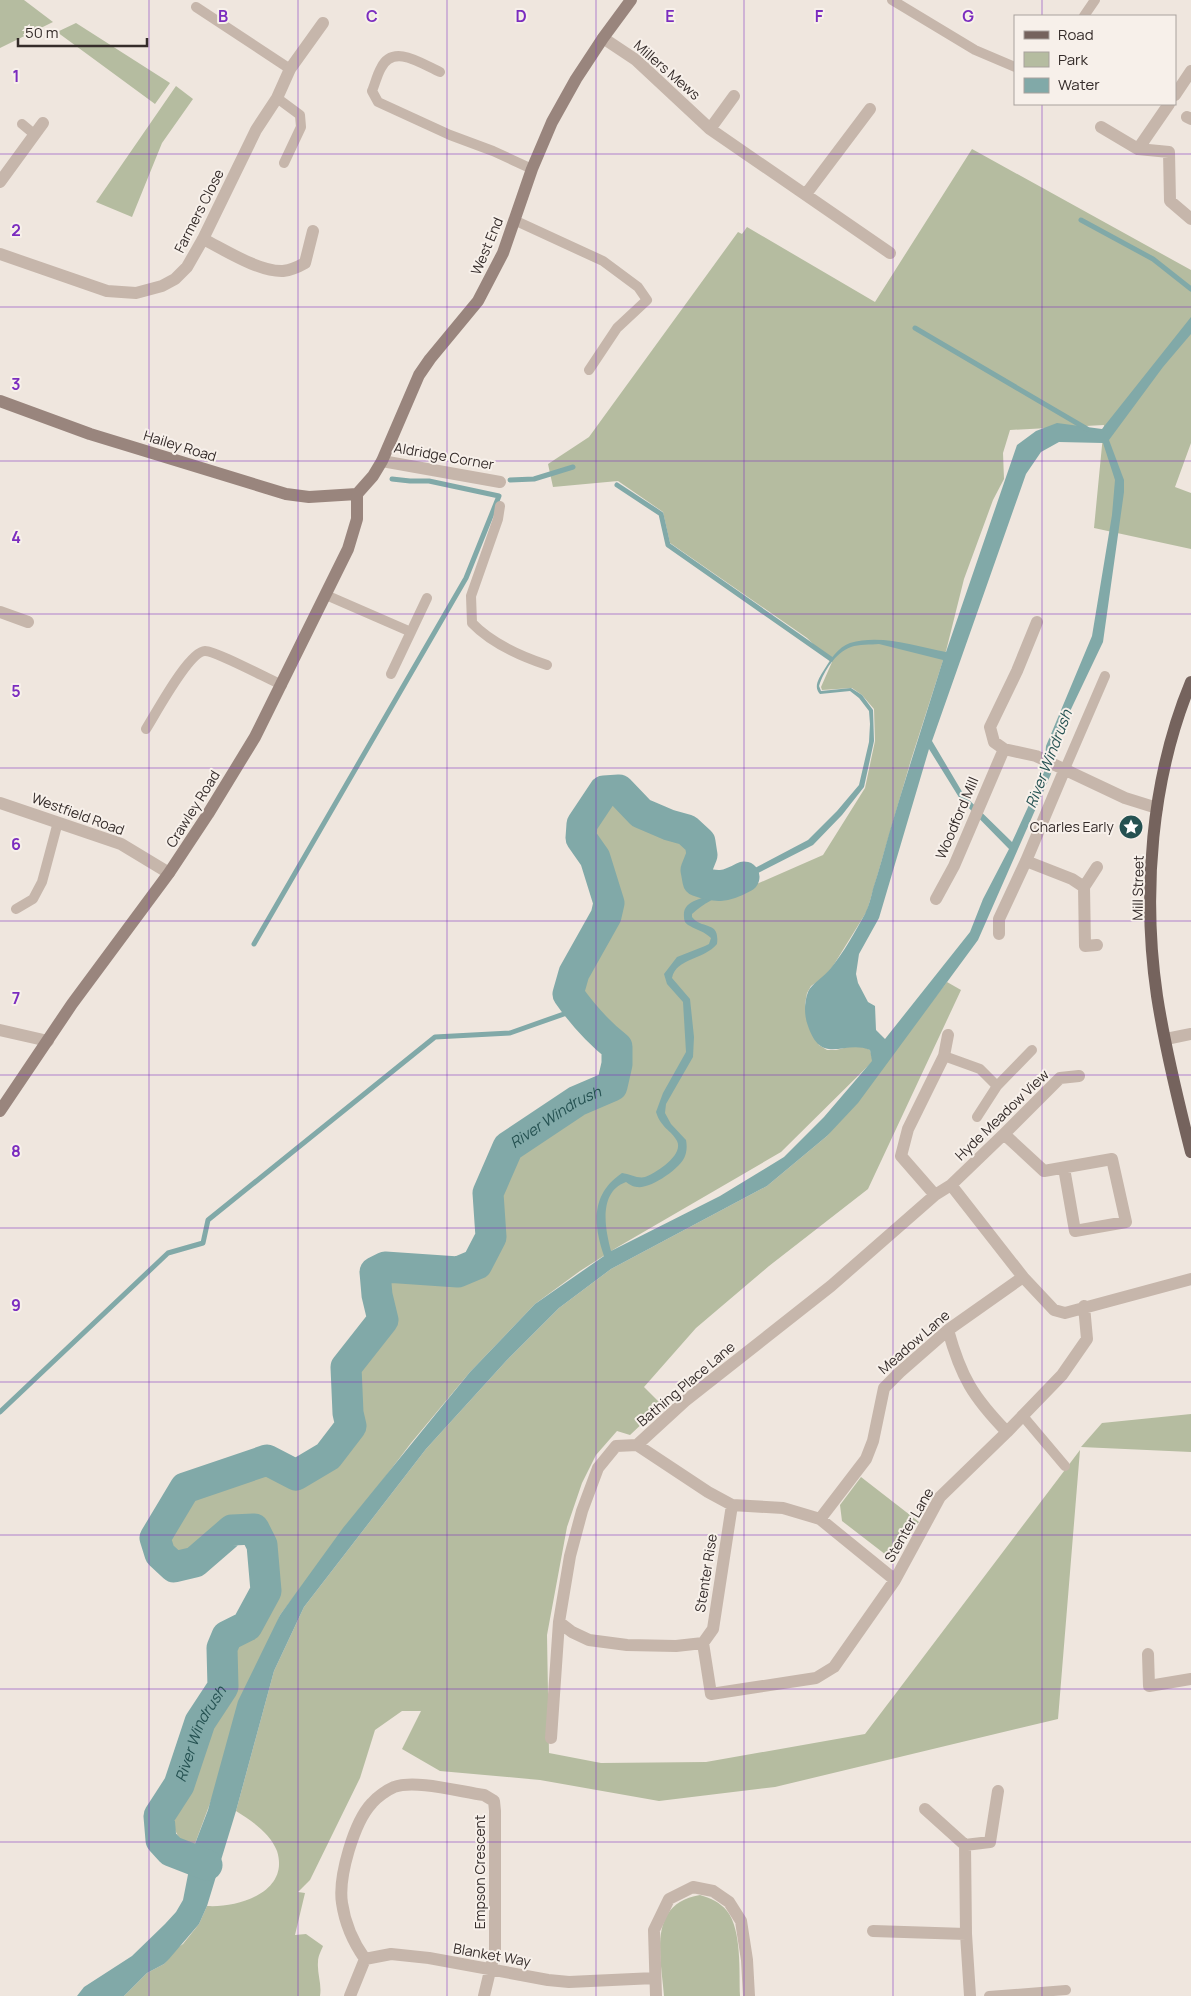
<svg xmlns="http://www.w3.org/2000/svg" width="1191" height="1996" viewBox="0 0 1191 1996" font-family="Manrope,sans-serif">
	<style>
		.green { fill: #b5bca0 }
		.water { fill: #81a9a8; fill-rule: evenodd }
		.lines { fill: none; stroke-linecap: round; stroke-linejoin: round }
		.stream { stroke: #81a9a8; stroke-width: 5 }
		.river { stroke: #81a9a8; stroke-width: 31 }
		.lane { stroke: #c6b6ab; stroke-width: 10 }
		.street { stroke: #c6b6ab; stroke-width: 12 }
		.secondary { stroke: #99857d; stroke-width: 12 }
		.primary { stroke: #75635d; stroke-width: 12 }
		.grid { fill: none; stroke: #7b2cbf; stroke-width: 1; stroke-opacity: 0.55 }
		.labels { text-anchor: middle; stroke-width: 4; stroke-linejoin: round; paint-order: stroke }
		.street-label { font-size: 14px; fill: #352c2a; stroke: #f7f0ea }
		.poi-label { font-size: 14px; fill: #352c2a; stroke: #f7f0ea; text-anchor: end }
		.water-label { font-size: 15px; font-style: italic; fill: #245151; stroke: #f7f0ea }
		.grid-label { font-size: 16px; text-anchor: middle; font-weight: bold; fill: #7b2cbf; stroke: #f7f0ea; stroke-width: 4; stroke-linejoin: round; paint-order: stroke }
	</style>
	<rect width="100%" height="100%" fill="#efe6de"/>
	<path class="green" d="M 0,0 L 24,0 L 53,22 L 0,48 Z
		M 76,23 L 170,83 L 155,104 L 57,32 Z
		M 176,86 L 193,99 L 162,143 L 132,217 L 96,202 Z
		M 972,149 L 1191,270 L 1191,443 L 1175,487 L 1191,493 L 1191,549 L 1094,528 L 1104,425 L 1010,430 L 1003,453 L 1004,479 L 993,500 L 964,579 L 946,651 L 911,760 L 867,911 L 833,966 L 824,977 L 811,986 L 807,993 L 805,1004 L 819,1045 L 827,1050 L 836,1050 L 848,1047 L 864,1047 L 870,1050 L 873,1061 L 781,1152 L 616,1248 L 580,1271 L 535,1304 L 470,1372 L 411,1443 L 280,1615 L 193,1849 L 180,1840 L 169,1818 L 185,1785 L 204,1724 L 227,1688 L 230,1650 L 232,1642 L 250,1636 L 273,1594 L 271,1546 L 259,1523 L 233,1522 L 193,1555 L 176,1559 L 165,1549 L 162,1539 L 189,1495 L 265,1468 L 296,1482 L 333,1465 L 360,1428 L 356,1368 L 390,1324 L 384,1276 L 461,1279 L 482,1270 L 500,1241 L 498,1195 L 513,1152 L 618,1092 L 626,1041 L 578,991 L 582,975 L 613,923 L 619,906 L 605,851 L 590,827 L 608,800 L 616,800 L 640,822 L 684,837 L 694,847 L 689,872 L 692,886 L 705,890 L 736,893 L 823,855 L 865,788 L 875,741 L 874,709 L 862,695 L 852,688 L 822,690 L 821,687 L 832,662 L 807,638 L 670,543 L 663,512 L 618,481 L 553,487 L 548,464 L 589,437 L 738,232 L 742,234 L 747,227 L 875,302 Z
		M 947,982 L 961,990 L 868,1189 L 769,1266 L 696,1328 L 644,1387 L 662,1405 L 630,1435 L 617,1431 L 596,1455 L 582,1483 L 567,1527 L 547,1635 L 549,1753 L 601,1763 L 706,1762 L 865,1734 L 1080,1450 L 1058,1719 L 775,1787 L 659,1801 L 540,1780 L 440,1771 L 402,1749 L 421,1711 L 402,1711 L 375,1730 L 360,1778 L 310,1880 L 298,1892 L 305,1893 L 295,1935 L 306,1934 L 323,1946 C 321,1951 318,1956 318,1962 C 317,1974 322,1984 320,1996 L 124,1996 L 147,1973 L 164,1964 L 177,1948 L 183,1944 L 199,1924 L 207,1906 C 238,1908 290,1892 277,1851 C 270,1833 252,1821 236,1811 L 274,1671 L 304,1607 L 426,1449 L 507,1360 L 559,1308 L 611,1269 L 767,1186 L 827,1136 Z
		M 1191,1414 L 1191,1452 L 1081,1447 L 1102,1423 Z
		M 861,1477 L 919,1522 L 890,1558 L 842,1521 L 840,1505 Z
		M 700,1895 C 710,1898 720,1902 727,1911 C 742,1930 739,1972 740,1996 L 664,1996 C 661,1956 647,1904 700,1895 Z"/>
	<path class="water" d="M 1191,317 L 1191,334 L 1163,367 L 1109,440 L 1124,480 L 1124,492 L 1103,642 L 1053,747 L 1051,774 L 978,940 L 858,1103 L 827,1136 L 767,1186 L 611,1269 L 559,1308 L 507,1360 L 426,1449 L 304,1607 L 274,1671 L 236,1811 L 207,1906 L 199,1924 L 169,1959 L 164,1964 L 147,1973 L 124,1996 L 77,1996 L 84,1987 L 132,1956 L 165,1924 L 176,1912 L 183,1900 L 193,1849 L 208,1810 L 238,1701 L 280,1615 L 343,1528 L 470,1372 L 535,1304 L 604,1256 C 593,1224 591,1194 622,1173 C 630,1174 638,1179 645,1177 C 656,1173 684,1155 677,1141 C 671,1130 661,1128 656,1112 L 663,1093 L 686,1052 L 683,1002 L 667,984 L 664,974 L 677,957 L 705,946 L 709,944 L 711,938 C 705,932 697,930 690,926 C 686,924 684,922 684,917 C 682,899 705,899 716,893 L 716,888 L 704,888 L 705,881 L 730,881 L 808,840 L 837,811 L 859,785 L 869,742 L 870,724 L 869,711 L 859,698 L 850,691 L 820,694 C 813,687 819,678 824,670 C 830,660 838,647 850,643 C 881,634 915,646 946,652 L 1017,445 L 1036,431 L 1057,423 L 1102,429 ZM 1059,442 L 1103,443 L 1115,480 L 1112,515 L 1092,636 L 1046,746 L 1044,772 L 1012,842 L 964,795 L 932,741 L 1026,474 L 1041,452 ZM 879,644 L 943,660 C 925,718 906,776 889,834 C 884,852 879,870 873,889 C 871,897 869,906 865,914 C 855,932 844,952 831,968 C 824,977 811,984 808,992 C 804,1002 804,1016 808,1026 C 822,1067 844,1039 870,1050 L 872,1061 L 824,1117 L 784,1157 L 720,1196 L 611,1251 C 605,1229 598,1192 626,1182 C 629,1184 633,1187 637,1187 C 651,1189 681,1168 685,1156 C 687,1151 687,1145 686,1140 L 671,1124 L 665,1113 L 666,1104 L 693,1057 L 694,1037 L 690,999 L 672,978 C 676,958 704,960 717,944 C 720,920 702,930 692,917 L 692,914 C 703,903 718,898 729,888 L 813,845 L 842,815 L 864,787 L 874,741 L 873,710 L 862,695 L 851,688 L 821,691 L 819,686 C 824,671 835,653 851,647 C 859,644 870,645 879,644 ZM 929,749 L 960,799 L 1009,849 L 983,899 L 970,932 L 885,1039 L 876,1030 L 875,1006 L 868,1002 L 858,983 L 856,974 L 859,954 L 879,918 Z"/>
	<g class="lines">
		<path class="stream" d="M 1081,220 L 1153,259 L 1191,289
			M 915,328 L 1087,429
			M 510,480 L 534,479 L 573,467
			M 617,485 L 661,514 L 668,545 L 831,659
			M 254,944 L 466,578 L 499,496 L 429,481 L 410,481 L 392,479
			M 0,1412 L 168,1253 L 203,1243 L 208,1220 L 435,1037 L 510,1033 L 578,1009"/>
		<path class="river" id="s1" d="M 207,1865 L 171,1851 L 161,1840 L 159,1816 L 179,1785 L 200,1722 L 223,1687 L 222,1648 L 227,1636 L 247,1626 L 266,1591 L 262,1545 L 254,1529 L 232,1530 L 195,1562 L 174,1567 L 160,1554 L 155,1538 L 185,1488 L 267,1460 L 296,1475 L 328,1456 L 351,1426 L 348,1413 L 346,1367 L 383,1320 L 377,1295 L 375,1272 L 385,1267 L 458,1272 L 477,1264 L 491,1237 L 488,1193 L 508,1147 L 577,1101 L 612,1086 L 617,1064 L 617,1047 C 598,1032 582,1014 568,994 L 574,973 L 606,916 L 609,903 L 595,858 L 581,838 L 582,824 L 604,791 L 619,790 L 641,813 L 669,825 L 687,830 L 700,842 L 702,855 L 696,870 L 698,881 C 717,888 726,887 744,877"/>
		<path class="lane" d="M 892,0 L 975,50 L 1015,67
			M 196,7 L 290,69
			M 1084,16 L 1095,0
			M 440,72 C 422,64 393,43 381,68 C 377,75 375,84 372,91 L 378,102 L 450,135 L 493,151 L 532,169
			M 277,98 L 300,115 L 301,127 L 284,163
			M 22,124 L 34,134
			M 514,220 L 603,261 L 638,287 L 647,300 L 617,328 L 589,370
			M 500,506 L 498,519 L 471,596 L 472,623 C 492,644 520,656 547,665
			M 326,595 L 411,632
			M 391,674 L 427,598
			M 146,729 C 155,715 189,651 205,651 C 216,651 268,679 282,685
			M 1064,771 L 1105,676
			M 16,909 L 33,899 L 42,882 L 58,822
			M 944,1056 L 980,1069 L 997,1086
			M 977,1117 L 997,1086 L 1032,1050
			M 1022,1415 L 1065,1466
			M 989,1996 L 1066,1990"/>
		<path class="street" d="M 603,38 L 636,60 L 710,129 L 890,253
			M 1175,95 L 1191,71
			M 1169,104 L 1138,149 L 1169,152 L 1170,201 L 1191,219
			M 1187,117 L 1191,119
			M 1101,127 L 1138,149
			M 710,129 L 734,96
			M 0,182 L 43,123
			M 806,194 L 870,109
			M 203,239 C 225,250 259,272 283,271 C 291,270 298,267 305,263 L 313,231
			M 0,254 L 107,291 L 136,293 L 162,286 L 175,279 L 187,267 L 203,239 L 256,130 L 277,98 L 290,69 L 323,23
			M 382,461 L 500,482
			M 0,612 L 28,622
			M 1037,622 L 1017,671 L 990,727 L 994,742 L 1004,749 L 1036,756 L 1125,798 L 1157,808
			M 0,803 L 121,844 L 169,873
			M 1026,861 L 1072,879 L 1084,887 L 1085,946 L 1097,945
			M 1084,887 L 1097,867
			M 936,899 L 954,866 L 1004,749
			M 999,934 L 999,919 L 1026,861 L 1064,771
			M 0,1030 L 48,1041
			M 1166,1039 L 1191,1034
			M 1004,1134 L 1044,1171 L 1112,1159 L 1126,1222 L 1075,1231 L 1064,1168
			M 951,1185 L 1004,1134 L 1060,1078 L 1079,1076
			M 935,1195 L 901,1156 L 908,1129 L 944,1056 L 948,1035
			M 948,1330 C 961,1377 973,1397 1007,1432
			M 637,1445 L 708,1492 L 732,1505 L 783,1508 L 820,1519 L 866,1459 L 873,1441 L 884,1388 L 900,1372 L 948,1330 L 1023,1277 L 1054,1310 L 1065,1313 L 1191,1279
			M 820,1519 L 895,1580
			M 559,1622 L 572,1632 L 589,1640 L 627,1645 L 676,1646 L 703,1643
			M 703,1643 L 711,1694 L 816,1678 L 834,1667 L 895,1580 L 940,1497 L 1007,1432 L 1062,1375 L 1087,1339 L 1084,1306
			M 703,1643 L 713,1629 L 732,1505
			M 1148,1654 L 1149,1686 L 1191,1679
			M 551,1738 L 559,1622 L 570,1556 L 582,1511 L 598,1468 L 616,1446 L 637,1445 L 685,1401 L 831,1286 L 935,1195 L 951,1185 L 1023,1277
			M 925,1809 L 965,1845 L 966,1934 L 970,1996
			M 965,1845 L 990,1842 L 998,1791
			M 873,1931 L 966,1934
			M 365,1959 C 353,1942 345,1924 342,1903 C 338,1877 354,1822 372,1803 C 377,1797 387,1790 394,1787 C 415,1779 461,1792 484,1795 L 494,1801 L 495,1811 L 495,1950 L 484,1996
			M 350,1996 L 365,1959 L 391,1954 L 429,1958 L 548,1980 L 569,1982 L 655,1978
			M 656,1996 L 654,1930 L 669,1899 L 693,1887 L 713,1891 L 729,1902 L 741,1921 L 747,1960 L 749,1996"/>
		<path class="secondary" d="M 0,401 L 90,434 L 286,494 L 309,497 L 357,494
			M 357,494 L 373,476 L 382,461 L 419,375 L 430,359 L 478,301 L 503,253 L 532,169 L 552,122 L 576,79 L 603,38 L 631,0
			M 0,1111 L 72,1004 L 169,873 L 208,814 L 255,737 L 348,549 L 357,519 L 357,494"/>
		<path class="primary" d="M 1191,682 C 1151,778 1142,894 1157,996 C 1165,1048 1178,1101 1191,1152"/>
	</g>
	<path class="grid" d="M 149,0 L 149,1996M 298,0 L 298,1996M 447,0 L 447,1996M 596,0 L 596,1996M 744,0 L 744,1996M 893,0 L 893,1996M 1042,0 L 1042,16M 1042,104 L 1042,1996M 0,154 L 1191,154M 0,307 L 1191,307M 0,461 L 1191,461M 0,614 L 1191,614M 0,768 L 1191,768M 0,921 L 1191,921M 0,1075 L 1191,1075M 0,1228 L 1191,1228M 0,1382 L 1191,1382M 0,1535 L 1191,1535M 0,1689 L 1191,1689M 0,1842 L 1191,1842"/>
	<defs>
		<symbol id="sight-disc" viewBox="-11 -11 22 22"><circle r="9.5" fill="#245151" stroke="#f7f0ea"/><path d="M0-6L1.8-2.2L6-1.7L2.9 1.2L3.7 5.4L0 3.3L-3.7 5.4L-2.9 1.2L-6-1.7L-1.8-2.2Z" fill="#fff"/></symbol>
	</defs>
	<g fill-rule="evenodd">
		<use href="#sight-disc" x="1117" y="813" width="28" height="28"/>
	</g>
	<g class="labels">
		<g class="street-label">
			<text transform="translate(667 70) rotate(41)" y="5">Millers Mews</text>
			<text transform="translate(199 211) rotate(-63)" y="5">Farmers Close</text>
			<text transform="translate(487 246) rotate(-67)" y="5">West End</text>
			<text transform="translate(180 446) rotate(17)" y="5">Hailey Road</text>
			<text transform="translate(444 456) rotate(10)" y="5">Aldridge Corner</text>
			<text transform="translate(193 809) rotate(-58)" y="5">Crawley Road</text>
			<text transform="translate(78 814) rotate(20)" y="5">Westfield Road</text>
			<text transform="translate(957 818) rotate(-67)" y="5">Woodford Mill</text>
			<text transform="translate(1138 888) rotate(-89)" y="5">Mill Street</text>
			<text transform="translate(1002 1115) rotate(-44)" y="5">Hyde Meadow View</text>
			<text transform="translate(914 1342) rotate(-41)" y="5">Meadow Lane</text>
			<text transform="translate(686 1384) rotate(-40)" y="5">Bathing Place Lane</text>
			<text transform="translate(909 1525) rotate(-60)" y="5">Stenter Lane</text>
			<text transform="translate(706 1573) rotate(-81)" y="5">Stenter Rise</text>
			<text transform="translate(480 1872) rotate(-90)" y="5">Empson Crescent</text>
			<text transform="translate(492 1955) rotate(10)" y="5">Blanket Way</text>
		</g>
		<g class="poi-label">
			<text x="1114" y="832">Charles Early</text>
		</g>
		<g class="water-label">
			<text transform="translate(1049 759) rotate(-69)" y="5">River Windrush</text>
			<text dy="5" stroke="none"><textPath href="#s1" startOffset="1236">River Windrush</textPath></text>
			<text dy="5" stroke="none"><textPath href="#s1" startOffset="170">River Windrush</textPath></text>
		</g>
	</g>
	<g class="grid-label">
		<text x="223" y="22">B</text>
		<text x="372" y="22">C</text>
		<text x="521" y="22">D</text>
		<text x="670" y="22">E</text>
		<text x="819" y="22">F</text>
		<text x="968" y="22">G</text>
		<text x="16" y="82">1</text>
		<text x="16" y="236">2</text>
		<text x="16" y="390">3</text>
		<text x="16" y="543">4</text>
		<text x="16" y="697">5</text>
		<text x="16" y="850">6</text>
		<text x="16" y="1004">7</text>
		<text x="16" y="1157">8</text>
		<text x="16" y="1311">9</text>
	</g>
	<rect x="1014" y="15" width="162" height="90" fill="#f7f0ea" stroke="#a9a29d"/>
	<rect x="1024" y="31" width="25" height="8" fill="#75635d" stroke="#a9a29d"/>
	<text x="1058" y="40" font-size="15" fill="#352c2a">Road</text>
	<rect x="1024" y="52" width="25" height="15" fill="#b5bca0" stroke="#a9a29d"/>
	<text x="1058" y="65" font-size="15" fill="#352c2a">Park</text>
	<rect x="1024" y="78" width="25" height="15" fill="#81a9a8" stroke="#a9a29d"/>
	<text x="1058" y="90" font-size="15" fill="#352c2a">Water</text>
	<path d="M18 38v8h129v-8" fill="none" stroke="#352c2a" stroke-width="2.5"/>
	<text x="25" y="38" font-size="15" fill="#352c2a" stroke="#f7f0ea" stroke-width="4" paint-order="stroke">50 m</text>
</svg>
